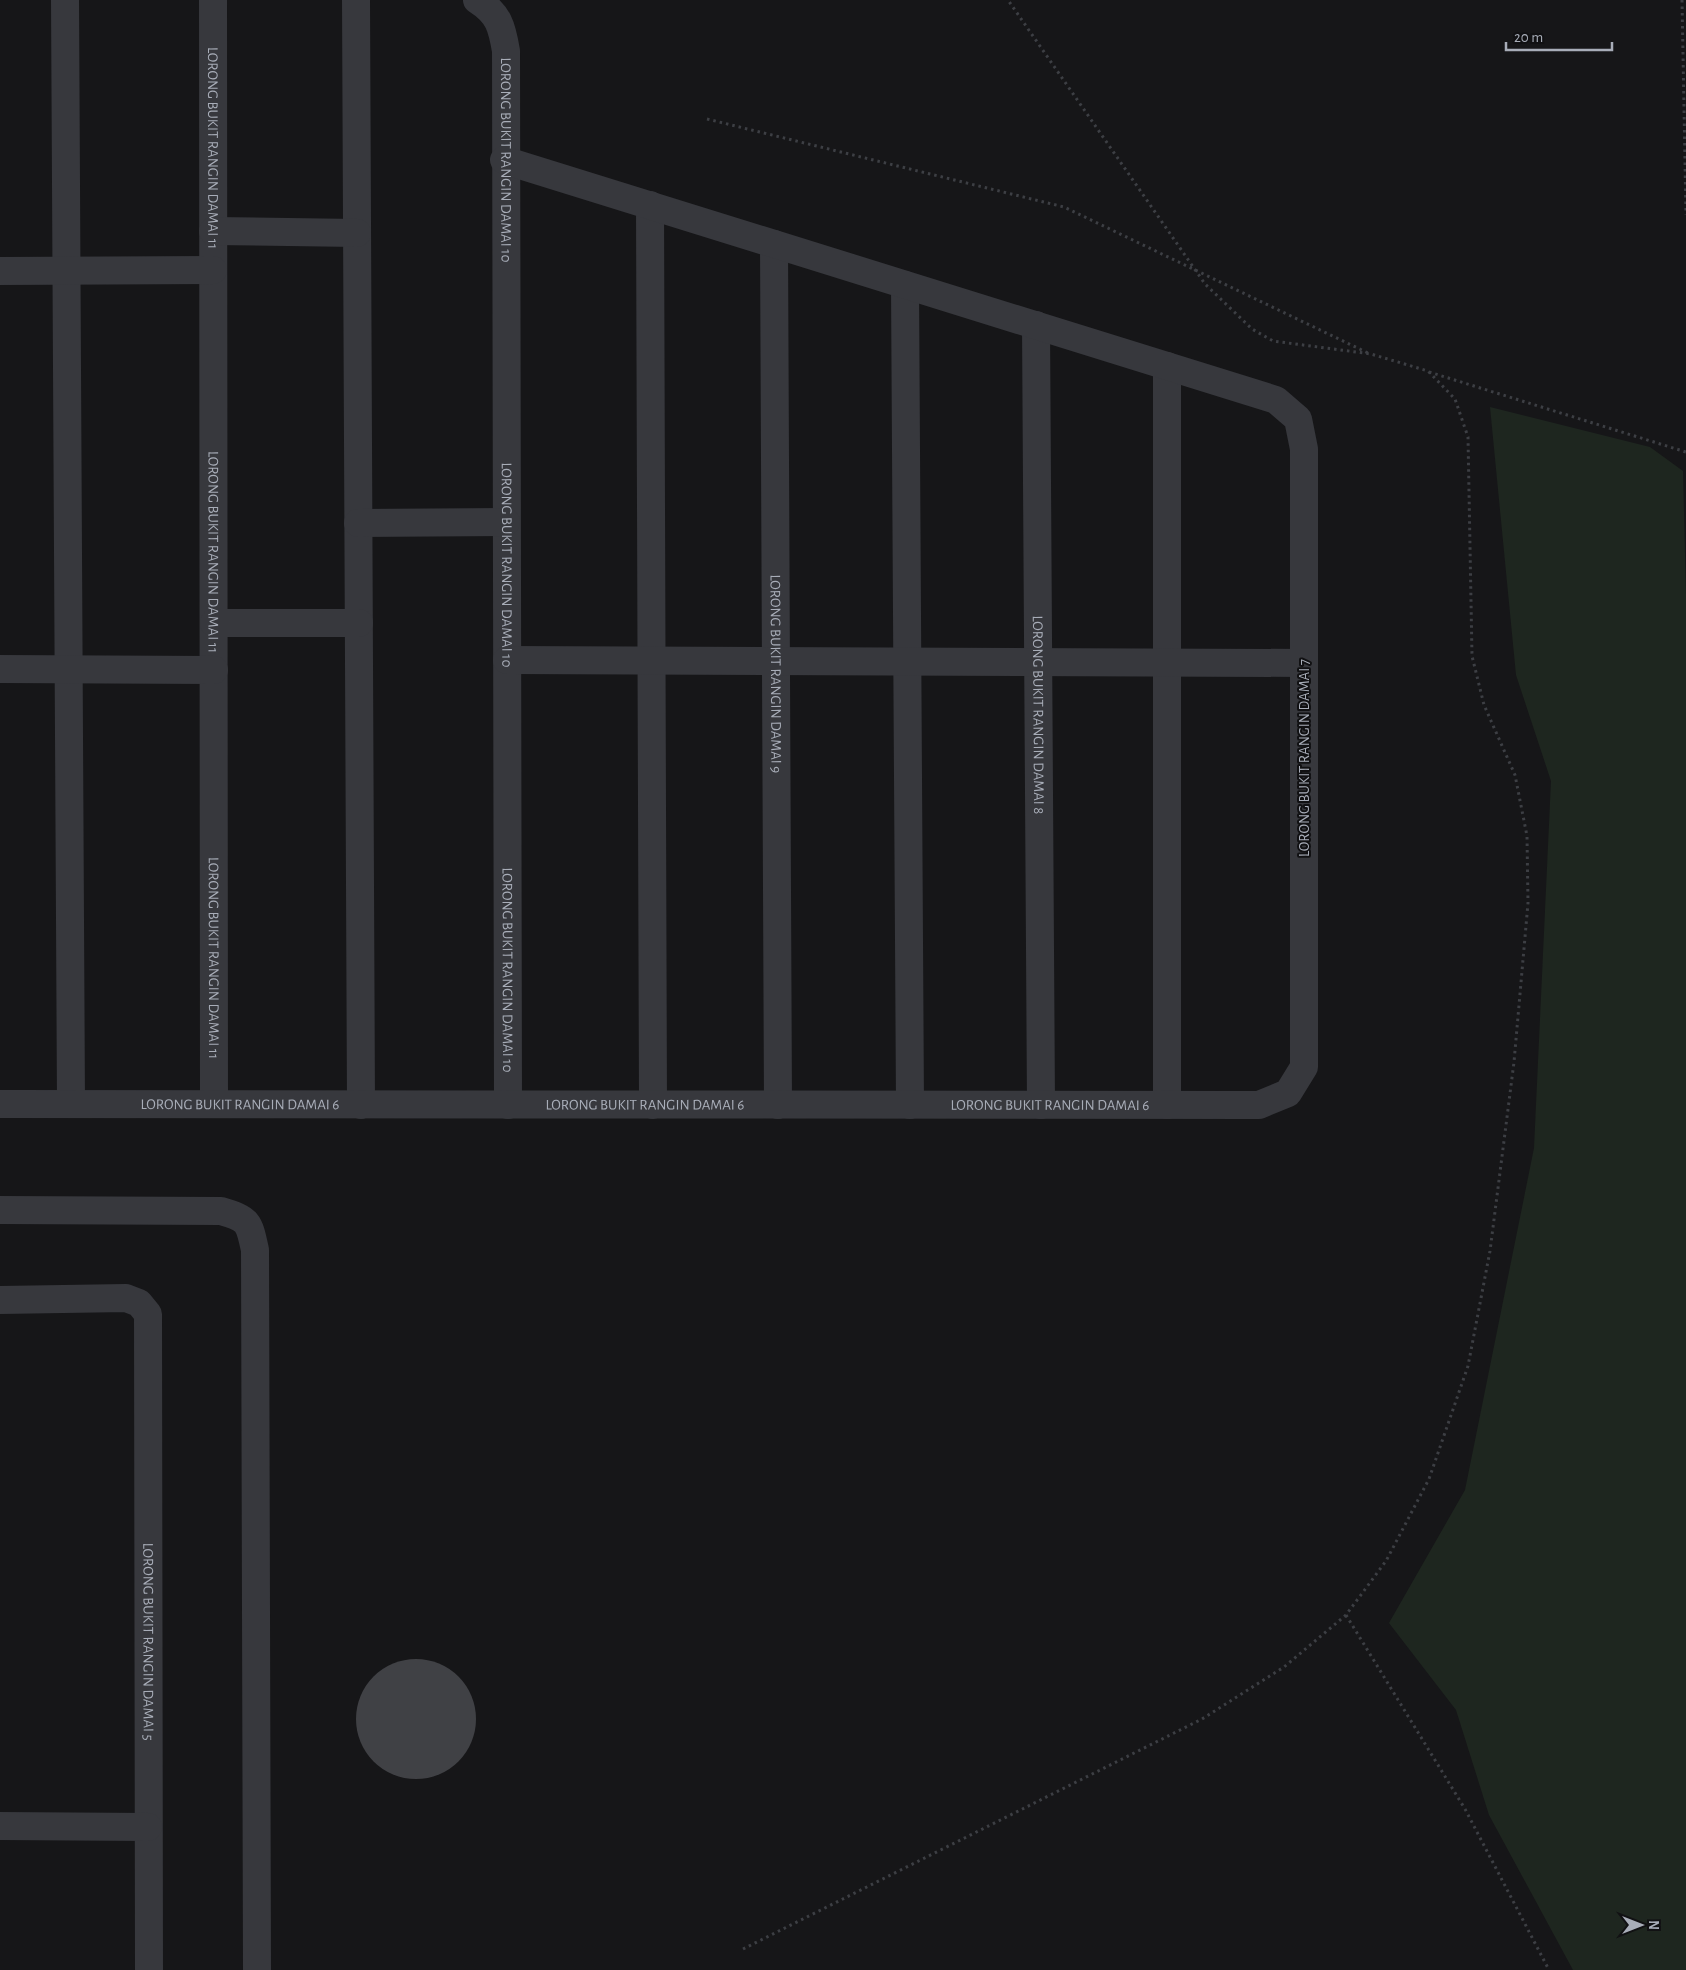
<svg xmlns="http://www.w3.org/2000/svg" width="1686" height="1970" viewBox="0 0 1686 1970" font-family="'Alegreya Sans',sans-serif">
	<style>
		.green { fill: #1e261f }
		.building { fill: #404145 }
		.lines { fill: none; stroke-linecap: round; stroke-linejoin: round }
		.path { stroke: #3d3f44; stroke-width: 3; stroke-dasharray: 2.5 4; stroke-linecap: butt }
		.minor { stroke: #37383d; stroke-width: 28 }
		.labels { text-anchor: middle; stroke-width: 4; stroke-linejoin: round; paint-order: stroke }
		.street-label { font-size: 15px; fill: #a8adb8; stroke: #111113 }
	</style>
	<rect width="100%" height="100%" fill="#161618"/>
	<path class="green" d="M 1490,407 L 1650,447 L 1683,471 L 1686,594 L 1686,1970 L 1573,1970 L 1489,1815 L 1456,1710 L 1389,1623 L 1465,1490 L 1534,1148 L 1551,781 L 1516,675 Z"/>
	<path class="building" d="M356 1719a60 60 0 1 1 120 0a60 60 0 1 1-120 0Z"/>
	<g class="lines">
		<path class="path" d="M 1682,0 L 1686,215
			M 707,119 L 1064,207 L 1368,353
			M 1429,372 L 1686,452
			M 1346,1615 L 1465,1809 L 1549,1970
			M 743,1949 L 1202,1719 L 1284,1667 L 1346,1615 L 1386,1561 L 1429,1479 L 1468,1366 L 1490,1251 L 1514,1062 L 1528,903 L 1527,836 L 1515,775 L 1484,705 L 1472,656 L 1468,437 L 1455,399 L 1428,371 L 1371,354 L 1273,341 L 1252,329 L 1205,284 L 1008,0"/>
		<g class="minor">
			<path d="M 65,0 L 71,1104"/>
			<path id="s1" d="M 213,0 L 214,1104"/>
			<path d="M 356,0 L 361,1105"/>
			<path id="s2" d="M 477,0 C 499,14 502,27 506,51 L 508,1105"/>
			<path d="M 650,205 L 653,1105"/>
			<path d="M 213,231 L 357,233"/>
			<path id="s3" d="M 774,244 L 778,1105"/>
			<path d="M 0,271 L 213,270"/>
			<path d="M 905,285 L 910,1105"/>
			<path id="s4" d="M 1036,325 L 1041,1105"/>
			<path d="M 1167,366 L 1167,1105"/>
			<path d="M 358,523 L 506,522"/>
			<path d="M 214,623 L 359,623"/>
			<path d="M 507,660 L 1304,663"/>
			<path d="M 0,669 L 214,670"/>
			<path id="s5" d="M 0,1104 L 1259,1105 L 1288,1093 L 1304,1067 L 1304,449 L 1298,419 L 1276,400 L 504,160"/>
			<path d="M 0,1210 L 221,1211 C 249,1219 249,1222 255,1250 L 257,1970"/>
			<path id="s6" d="M 0,1300 L 126,1298 L 139,1303 L 148,1314 L 149,1970"/>
			<path d="M 0,1826 L 148,1827"/>
		</g>
	</g>
	<g class="labels">
		<g class="street-label">
			<text dy="5" stroke="none"><textPath href="#s1" startOffset="148">LORONG BUKIT RANGIN DAMAI 11</textPath></text>
			<text dy="5" stroke="none"><textPath href="#s2" startOffset="170">LORONG BUKIT RANGIN DAMAI 10</textPath></text>
			<text dy="5" stroke="none"><textPath href="#s1" startOffset="552">LORONG BUKIT RANGIN DAMAI 11</textPath></text>
			<text dy="5" stroke="none"><textPath href="#s2" startOffset="575">LORONG BUKIT RANGIN DAMAI 10</textPath></text>
			<text dy="5" stroke="none"><textPath href="#s3" startOffset="430">LORONG BUKIT RANGIN DAMAI 9</textPath></text>
			<text dy="5" stroke="none"><textPath href="#s4" startOffset="390">LORONG BUKIT RANGIN DAMAI 8</textPath></text>
			<text transform="translate(1304 758) rotate(-90)" y="5">LORONG BUKIT RANGIN DAMAI 7</text>
			<text dy="5" stroke="none"><textPath href="#s1" startOffset="958">LORONG BUKIT RANGIN DAMAI 11</textPath></text>
			<text dy="5" stroke="none"><textPath href="#s2" startOffset="980">LORONG BUKIT RANGIN DAMAI 10</textPath></text>
			<text dy="5" stroke="none"><textPath href="#s5" startOffset="240">LORONG BUKIT RANGIN DAMAI 6</textPath></text>
			<text dy="5" stroke="none"><textPath href="#s5" startOffset="645">LORONG BUKIT RANGIN DAMAI 6</textPath></text>
			<text dy="5" stroke="none"><textPath href="#s5" startOffset="1050">LORONG BUKIT RANGIN DAMAI 6</textPath></text>
			<text dy="5" stroke="none"><textPath href="#s6" startOffset="482">LORONG BUKIT RANGIN DAMAI 5</textPath></text>
		</g>
	</g>
	<g transform="translate(1641 1925) rotate(90)" stroke="#111113" stroke-width="4" paint-order="stroke">
	<path d="M0-4L9 19L0 12L-9 19Z" fill="#a8adb8"/>
	<text y="-8" font-size="14" font-weight="bold" text-anchor="middle" fill="#a8adb8">N</text>
	</g>
	<path d="M1506 42v8h106v-8" fill="none" stroke="#a8adb8" stroke-width="2.5"/>
	<text x="1514" y="42" font-size="15" fill="#a8adb8" stroke="#111113" stroke-width="4" paint-order="stroke">20 m</text>
</svg>
